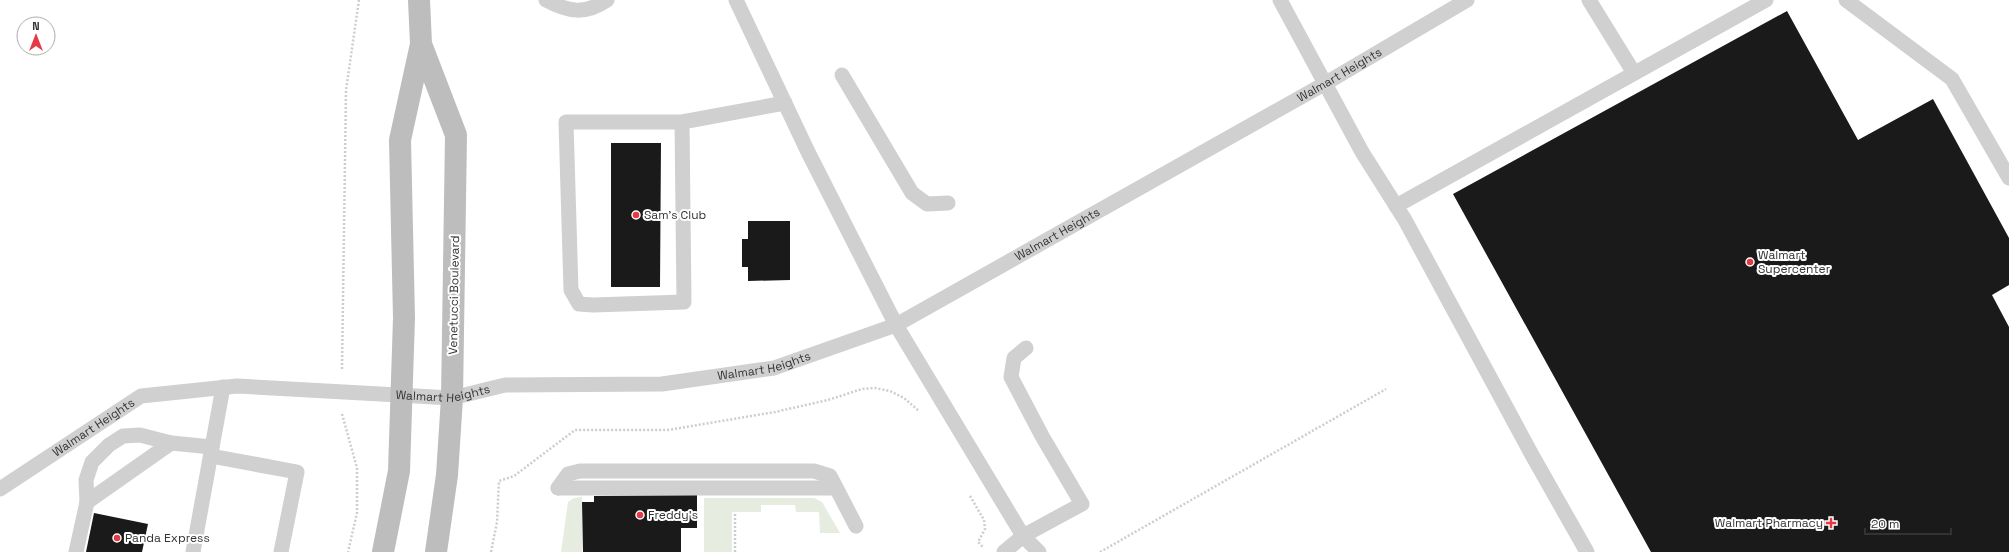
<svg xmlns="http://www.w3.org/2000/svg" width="2009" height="552" viewBox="0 0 2009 552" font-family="'Space Grotesk',sans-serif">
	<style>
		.green { fill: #e6ecdf }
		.building { fill: #1a1a1a }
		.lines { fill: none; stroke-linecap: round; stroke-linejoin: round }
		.path { stroke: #cdcdcd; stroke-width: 2.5; stroke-dasharray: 2 2; stroke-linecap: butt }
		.lane { stroke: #d0d0d0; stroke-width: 15 }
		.secondary { stroke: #bdbdbd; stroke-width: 22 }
		.poi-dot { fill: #e63946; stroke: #fff; stroke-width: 1.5 }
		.labels { text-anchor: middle; stroke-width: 4; stroke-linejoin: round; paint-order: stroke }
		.street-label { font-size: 12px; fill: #333; stroke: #fff }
		.poi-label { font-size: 12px; fill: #333; stroke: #fff; text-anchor: start }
	</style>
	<rect width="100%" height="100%" fill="#fff"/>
	<path class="green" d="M 582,497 L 582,552 L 561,552 L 568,502 L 574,498 Z
		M 704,498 L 814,498 L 822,502 L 840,533 L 820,533 L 819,512 L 796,512 L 795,505 L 761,505 L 761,512 L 732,512 L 732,552 L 704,552 Z"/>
	<path class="building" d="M 1787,11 L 1858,140 L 1933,99 L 2009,238 L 2009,285 L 1992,295 L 2009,327 L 2009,552 L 1651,552 L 1453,194 Z
		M 611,143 L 661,143 L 660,287 L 611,287 Z
		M 748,221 L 790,221 L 790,280 L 748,281 L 748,267 L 742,267 L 742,239 L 748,239 Z
		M 697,495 L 697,528 L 681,528 L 681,552 L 583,552 L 582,502 L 594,502 L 594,496 Z
		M 94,513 L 148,524 L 142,552 L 86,552 Z"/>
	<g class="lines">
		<path class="path" d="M 342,369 L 346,90 L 359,0
			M 342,414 L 357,468 L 357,513 L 348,552
			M 970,496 L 984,520 L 985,529 L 978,542 L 983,547
			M 491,552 L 497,522 L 499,481 L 514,476 L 575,430 L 668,430 L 775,412 L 828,400 L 862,389 L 875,388 L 890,391 L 904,398 L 919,411
			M 735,552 L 735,514
			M 1100,552 L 1386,389"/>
		<g class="lane">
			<path d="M 546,0 C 568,12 585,15 607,0"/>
			<path d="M 736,0 L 808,152 L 896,325 L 1023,536 L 1039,552"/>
			<path d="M 1280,0 L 1362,152 L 1405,220 L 1532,455 L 1587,552"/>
			<path d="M 1589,0 L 1634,73"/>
			<path d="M 1846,0 L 1952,79 L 2009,178"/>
			<path d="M 842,75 L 912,193 L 927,204 L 948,203"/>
			<path d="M 682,122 L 684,302 L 593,305 L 579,304 L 571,290 L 566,122 L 682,122 L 785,103"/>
			<path d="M 1396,206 L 1766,0"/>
			<path d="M 211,456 L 297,472 L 281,552"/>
			<path d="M 558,488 L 568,474 L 580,471 L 814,471 L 830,476 L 856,526"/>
			<path d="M 558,488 L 836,488"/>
			<path id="s1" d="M 0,489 L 141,396 L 237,386 L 452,398 L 505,385 L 662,384 L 774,368 L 896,325 L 1326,83 L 1467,0"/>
			<path d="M 87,502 L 171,443"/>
			<path d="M 76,552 L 87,502 L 86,480 L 92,462 L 109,445 L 123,436 L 140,435 L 171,443 L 212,447"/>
			<path d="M 193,552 L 223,387"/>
			<path d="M 1004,552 L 1023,536 L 1082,504 L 1042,436 L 1011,377 L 1014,358 L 1026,348"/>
		</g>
		<path class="secondary" d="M 421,44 L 456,135 L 452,398 L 447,475 L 436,552
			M 383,552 L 399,471 L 404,318 L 400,140 L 421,44 L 419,0"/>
	</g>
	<g class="poi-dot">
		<circle cx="636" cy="215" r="4"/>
		<circle cx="1750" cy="262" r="4"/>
		<circle cx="640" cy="515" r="4"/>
		<path d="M1829 517h4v4h4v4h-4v4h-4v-4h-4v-4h4z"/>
		<circle cx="117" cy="538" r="4"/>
	</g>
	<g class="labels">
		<g class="street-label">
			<text dy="4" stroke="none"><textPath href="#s1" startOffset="1444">Walmart Heights</textPath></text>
			<text dy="4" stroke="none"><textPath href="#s1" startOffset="1120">Walmart Heights</textPath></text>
			<text transform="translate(454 295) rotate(-89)" y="4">Venetucci Boulevard</text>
			<text dy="4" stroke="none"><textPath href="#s1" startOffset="796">Walmart Heights</textPath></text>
			<text dy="4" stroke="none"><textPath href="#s1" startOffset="472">Walmart Heights</textPath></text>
			<text dy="4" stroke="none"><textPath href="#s1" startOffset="112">Walmart Heights</textPath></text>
		</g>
		<g class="poi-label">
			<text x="644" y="219">Sam's Club</text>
			<text x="1758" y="259">Walmart<tspan x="1758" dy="14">Supercenter</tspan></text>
			<text x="648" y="519">Freddy's</text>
			<text x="1823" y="527" text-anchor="end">Walmart Pharmacy</text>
			<text x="125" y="542">Panda Express</text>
		</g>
	</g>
	<g transform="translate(36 36)"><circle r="19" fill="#ffffff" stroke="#adadad"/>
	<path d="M0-3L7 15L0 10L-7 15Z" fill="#e63946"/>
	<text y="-6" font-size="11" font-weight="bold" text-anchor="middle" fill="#333333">N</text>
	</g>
	<path d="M1865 528v6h86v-6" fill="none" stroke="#333333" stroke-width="2"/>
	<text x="1871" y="528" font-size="12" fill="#333333" stroke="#ffffff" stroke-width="3" paint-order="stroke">20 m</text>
</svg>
